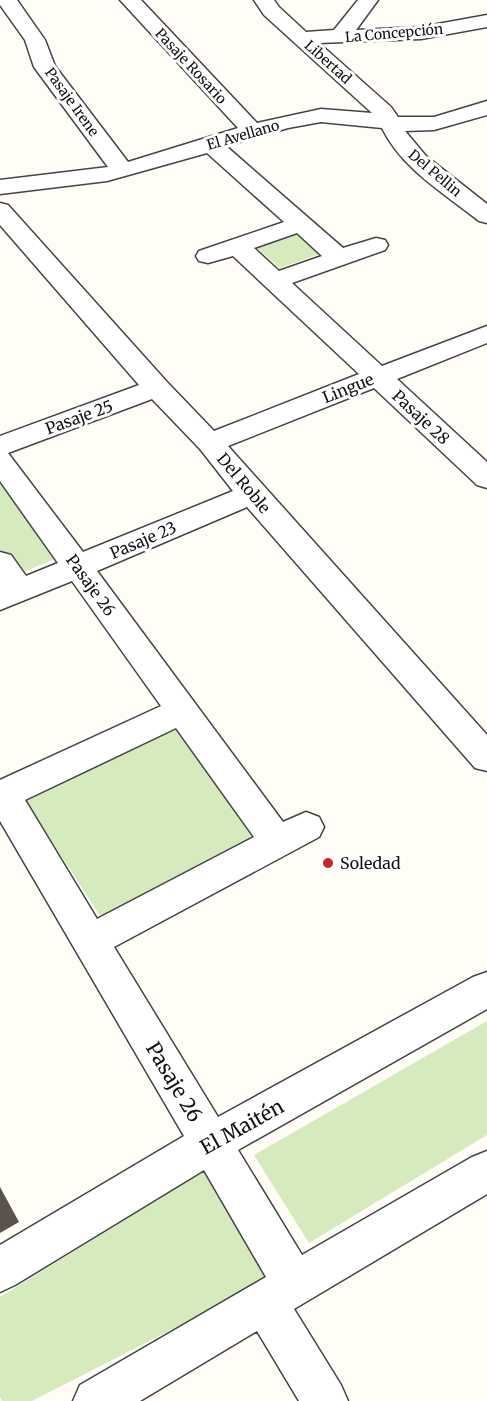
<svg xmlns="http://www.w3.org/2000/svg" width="487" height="1401" viewBox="0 0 487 1401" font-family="Merriweather,serif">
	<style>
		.green { fill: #d5ebbd }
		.building { fill: #5a524d }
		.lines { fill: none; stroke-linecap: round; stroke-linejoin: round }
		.minor-casing { stroke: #444; stroke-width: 3 }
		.minor { fill: #fff; fill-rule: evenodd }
		.poi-dot { fill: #c4262e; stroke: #fff; stroke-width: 2 }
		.labels { text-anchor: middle; stroke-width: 6; stroke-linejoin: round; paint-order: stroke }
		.far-street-label { font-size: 14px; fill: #111; stroke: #fff }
		.street-label { font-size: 16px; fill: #111; stroke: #fff }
		.poi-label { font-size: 16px; fill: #111; stroke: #fff; text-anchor: start }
		.near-street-label { font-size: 20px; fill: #111; stroke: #fff }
	</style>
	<rect width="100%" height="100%" fill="#fffdf5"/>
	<path class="green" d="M 298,231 L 323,253 L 280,268 L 255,246 Z
		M 0,480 L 60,557 L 18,574 L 0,550 Z
		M 176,727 L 263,844 L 102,919 L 24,798 Z
		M 487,1021 L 487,1135 L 309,1243 L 254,1155 Z
		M 209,1168 L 267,1281 L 32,1401 L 2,1401 L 0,1397 L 0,1297 Z"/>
	<path class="building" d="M 0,1187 L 19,1222 L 0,1233 Z"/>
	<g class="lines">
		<defs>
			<path id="minor" d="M 0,0 L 17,0 L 45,40 L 55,66 L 128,162 L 238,128 L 120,0 L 141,0 L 257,123 L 321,109 L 372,113 L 264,15 L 254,0 L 274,0 L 279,7 L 306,32 L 334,30 L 358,0 L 378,0 L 356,30 L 421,27 L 487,15 L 487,27 L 421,39 L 319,43 L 391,107 L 398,117 L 434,117 L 487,101 L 487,115 L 434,130 L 405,131 L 426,156 L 487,204 L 487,223 L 479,221 C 444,193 402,169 382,128 L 321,122 L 288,128 L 226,146 L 343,248 L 376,238 L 385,240 L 388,245 L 385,250 L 292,283 L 382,366 L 487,326 L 487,343 L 397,379 L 487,462 L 487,488 L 477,485 L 374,388 L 228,446 L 487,735 L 487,771 L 475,768 L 247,507 L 97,571 L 283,822 L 306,812 L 319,817 L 324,827 L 319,837 L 114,947 L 218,1117 L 473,977 L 487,972 L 487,1009 L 238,1150 L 302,1255 L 472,1157 L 487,1151 L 487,1194 L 294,1309 L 341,1385 L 348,1401 L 299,1401 L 257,1331 L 140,1401 L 73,1401 L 80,1385 L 266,1277 L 204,1170 L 15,1285 L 0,1292 L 0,1245 L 184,1136 L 0,821 L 0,780 L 161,706 L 72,581 L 0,610 L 0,552 L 11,555 L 26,576 L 58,563 L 0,481 L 0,436 L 139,385 L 0,225 L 0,203 L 8,205 L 167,382 L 214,431 L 359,374 L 233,256 L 208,263 L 199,261 L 196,256 L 199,251 L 284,222 L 207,153 L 107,181 L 0,194 L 0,180 L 108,167 L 34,67 L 25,40 L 0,5 ZM 297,233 L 322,256 L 279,271 L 254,248 ZM 152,399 L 200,449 L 233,491 L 83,552 L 8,453 ZM 176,728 L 254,837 L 97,919 L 25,800 Z"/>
		</defs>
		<use href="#minor" class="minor-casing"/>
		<use href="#minor" class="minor"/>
	</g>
	<circle class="poi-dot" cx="328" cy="863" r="6"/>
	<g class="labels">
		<g class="far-street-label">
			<text transform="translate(394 33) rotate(-5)" y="5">La Concepción</text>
			<text transform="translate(328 62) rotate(42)" y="5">Libertad</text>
			<text transform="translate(191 66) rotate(47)" y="5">Pasaje Rosario</text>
			<text transform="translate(72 102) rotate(54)" y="5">Pasaje Irene</text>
			<text transform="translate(243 135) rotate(-16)" y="5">El Avellano</text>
			<text transform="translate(435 173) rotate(40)" y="5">Del Pellin</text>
		</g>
		<g class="street-label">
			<text transform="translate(348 388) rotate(-22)" y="6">Lingue</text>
			<text transform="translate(79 417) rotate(-20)" y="6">Pasaje 25</text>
			<text transform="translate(421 417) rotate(43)" y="6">Pasaje 28</text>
			<text transform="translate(244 483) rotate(50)" y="6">Del Roble</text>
			<text transform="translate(143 540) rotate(-23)" y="6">Pasaje 23</text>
			<text transform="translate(91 585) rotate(54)" y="6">Pasaje 26</text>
		</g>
		<g class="poi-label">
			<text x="340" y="869">Soledad</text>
		</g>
		<g class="near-street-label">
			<text transform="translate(174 1082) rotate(59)" y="7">Pasaje 26</text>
			<text transform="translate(242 1127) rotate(-29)" y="7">El Maitén</text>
		</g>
	</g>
</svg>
